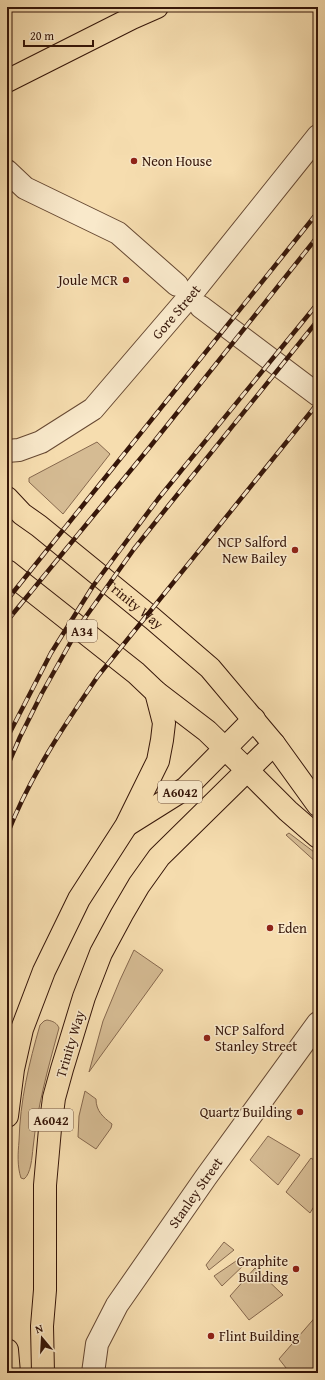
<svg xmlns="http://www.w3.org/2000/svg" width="325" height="1380" viewBox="0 0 325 1380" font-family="'Gentium Book Plus',serif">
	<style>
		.green { fill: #d5bb93; stroke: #86684e }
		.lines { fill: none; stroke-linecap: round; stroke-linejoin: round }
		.street-casing { stroke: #664832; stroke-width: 24 }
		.primary-casing { stroke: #361609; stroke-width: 24 }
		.highway-casing { stroke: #361609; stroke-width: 24 }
		.street { stroke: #f9e9cb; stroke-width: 22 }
		.primary { stroke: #f6ddaf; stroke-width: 22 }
		.highway { stroke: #f6ddaf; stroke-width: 22 }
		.rail-casing { stroke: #361609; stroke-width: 4.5 }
		.rail { stroke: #f9e9cb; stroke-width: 3; stroke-dasharray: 9; stroke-linecap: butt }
		.poi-dot { fill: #8f2418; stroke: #f9e9cb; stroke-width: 1.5 }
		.labels { text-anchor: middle; stroke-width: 3; stroke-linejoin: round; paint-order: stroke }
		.shield { fill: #f9e9cb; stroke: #705543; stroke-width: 1 }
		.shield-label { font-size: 13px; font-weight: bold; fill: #361609 }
		.poi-label { font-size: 14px; fill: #361609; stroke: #f9e9cb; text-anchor: start }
		.street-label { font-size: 14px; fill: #361609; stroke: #f9e9cb }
	</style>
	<rect width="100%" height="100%" fill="#f6ddaf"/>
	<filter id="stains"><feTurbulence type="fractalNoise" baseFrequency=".005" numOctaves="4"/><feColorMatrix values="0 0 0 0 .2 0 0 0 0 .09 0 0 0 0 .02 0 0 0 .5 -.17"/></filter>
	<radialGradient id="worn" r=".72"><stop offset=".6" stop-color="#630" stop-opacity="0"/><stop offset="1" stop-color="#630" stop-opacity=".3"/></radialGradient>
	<path class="green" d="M 97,442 L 110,454 L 63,514 L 29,482 L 29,478 Z
		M 289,833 L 318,855 L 318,864 L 286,835 Z
		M 134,950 L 163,970 L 89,1072 L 103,1021 L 120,980 Z
		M 47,1020 C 53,1021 57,1023 59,1028 C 48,1068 37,1108 33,1148 C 32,1157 31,1174 24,1179 L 21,1178 C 17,1166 18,1153 19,1141 C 20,1101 29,1063 40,1025 L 44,1021 Z
		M 85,1091 L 96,1099 C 96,1111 103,1117 112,1124 L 111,1128 L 96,1149 L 78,1137 L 79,1116 Z
		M 268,1136 L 300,1155 L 278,1185 L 250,1160 Z
		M 311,1158 L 318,1163 L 318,1200 L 310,1213 L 286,1192 Z
		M 224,1242 L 234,1250 L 209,1270 L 206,1265 Z
		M 242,1257 L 247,1262 L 222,1286 L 214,1276 Z
		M 255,1268 L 283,1295 L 249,1320 L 230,1296 Z
		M 318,1314 L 318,1370 L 317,1373 L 290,1373 L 279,1359 Z"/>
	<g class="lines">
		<defs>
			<g id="street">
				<path d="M 7,171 L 25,188 L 118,233 L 177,285"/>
				<path d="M 201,307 L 318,395"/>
				<path id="s1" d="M 7,451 L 19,450 L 41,442 L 93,409 L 189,297 L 318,136"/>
				<path id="s2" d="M 93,1373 L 97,1344 L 117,1305 L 206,1177 L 318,1023"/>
			</g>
			<path id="primary" d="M 7,81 L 132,18 L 157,7
				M 274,744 L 318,805
				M 247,770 L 288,811 L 318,837"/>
			<g id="highway">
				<path id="s3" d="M 7,498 L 22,514 L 39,526 L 153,619 L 210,668 L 274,744 L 159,857 L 139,885 L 122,914 L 101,953 L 84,997 L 62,1069 L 54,1098 L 50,1129 L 45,1185 L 45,1290 L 42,1326 L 43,1373"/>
				<path d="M 7,571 L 136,673 L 156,692 L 207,731 L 247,770"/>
				<path d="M 127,825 L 186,788 L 254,719"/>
				<path d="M 7,1116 L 13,1069 L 22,1029 L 44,971 L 79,899 L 126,826 L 158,761 L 162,740 L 164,723 L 156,692"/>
				<path d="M 7,1350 L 9,1373"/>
			</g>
		</defs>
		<use href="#street" class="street-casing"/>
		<use href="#primary" class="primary-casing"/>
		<use href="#highway" class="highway-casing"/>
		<use href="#street" class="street"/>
		<use href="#primary" class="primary"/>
		<use href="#highway" class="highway"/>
		<defs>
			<path id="rail" d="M 7,600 L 318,212
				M 7,621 L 149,448 L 318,236
				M 7,738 L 51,653 L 93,586 L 158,499 L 318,303
				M 7,767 L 20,737 L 42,693 L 82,622 L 134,549 L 169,505 L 318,320
				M 7,835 C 29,778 63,727 98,676 L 318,403"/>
		</defs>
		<use href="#rail" class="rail-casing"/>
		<use href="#rail" class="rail"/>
	</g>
	<g class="poi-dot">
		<circle cx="134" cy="161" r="4"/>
		<circle cx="126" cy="280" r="4"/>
		<circle cx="295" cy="550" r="4"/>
		<circle cx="270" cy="928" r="4"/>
		<circle cx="207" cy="1038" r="4"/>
		<circle cx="300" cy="1112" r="4"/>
		<circle cx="296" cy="1269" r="4"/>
		<circle cx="211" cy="1336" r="4"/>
	</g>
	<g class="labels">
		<g class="shield">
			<rect x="67" y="620" width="30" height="22" rx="3"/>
			<rect x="158" y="781" width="44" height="22" rx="3"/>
			<rect x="29" y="1109" width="44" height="22" rx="3"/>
		</g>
		<g class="shield-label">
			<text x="82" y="636">A34</text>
			<text x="180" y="797">A6042</text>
			<text x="51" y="1125">A6042</text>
		</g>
		<g class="poi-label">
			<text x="142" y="166">Neon House</text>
			<text x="118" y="285" text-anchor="end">Joule MCR</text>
			<text x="287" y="547" text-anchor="end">NCP Salford<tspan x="287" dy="16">New Bailey</tspan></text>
			<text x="278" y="933">Eden</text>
			<text x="215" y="1035">NCP Salford<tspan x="215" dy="16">Stanley Street</tspan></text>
			<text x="292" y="1117" text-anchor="end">Quartz Building</text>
			<text x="288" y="1266" text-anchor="end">Graphite<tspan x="288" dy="16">Building</tspan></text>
			<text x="219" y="1341">Flint Building</text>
		</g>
		<g class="street-label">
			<text dy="5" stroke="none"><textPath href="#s1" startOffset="225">Gore Street</textPath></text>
			<text dy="5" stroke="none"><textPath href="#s3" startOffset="166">Trinity Way</textPath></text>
			<text transform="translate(70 1044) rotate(-73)" y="5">Trinity Way</text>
			<text dy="5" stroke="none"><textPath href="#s2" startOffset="210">Stanley Street</textPath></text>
		</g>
	</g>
	<rect width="325" height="1380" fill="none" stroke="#f6ddaf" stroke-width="24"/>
	<rect x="8" y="8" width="309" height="1364" fill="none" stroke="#361609" stroke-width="2"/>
	<rect x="12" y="12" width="301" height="1356" fill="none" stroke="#361609"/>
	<g transform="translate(42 1338) rotate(342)" stroke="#f9e9cb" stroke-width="3" paint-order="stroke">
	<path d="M0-3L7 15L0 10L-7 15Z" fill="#361609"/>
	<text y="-6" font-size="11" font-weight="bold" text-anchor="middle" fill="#361609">N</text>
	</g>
	<path d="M24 40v6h69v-6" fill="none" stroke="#361609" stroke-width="2"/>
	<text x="30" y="40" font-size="12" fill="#361609" stroke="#f9e9cb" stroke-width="3" paint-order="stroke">20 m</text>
	<rect width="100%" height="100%" filter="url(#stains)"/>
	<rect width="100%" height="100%" fill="url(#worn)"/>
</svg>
